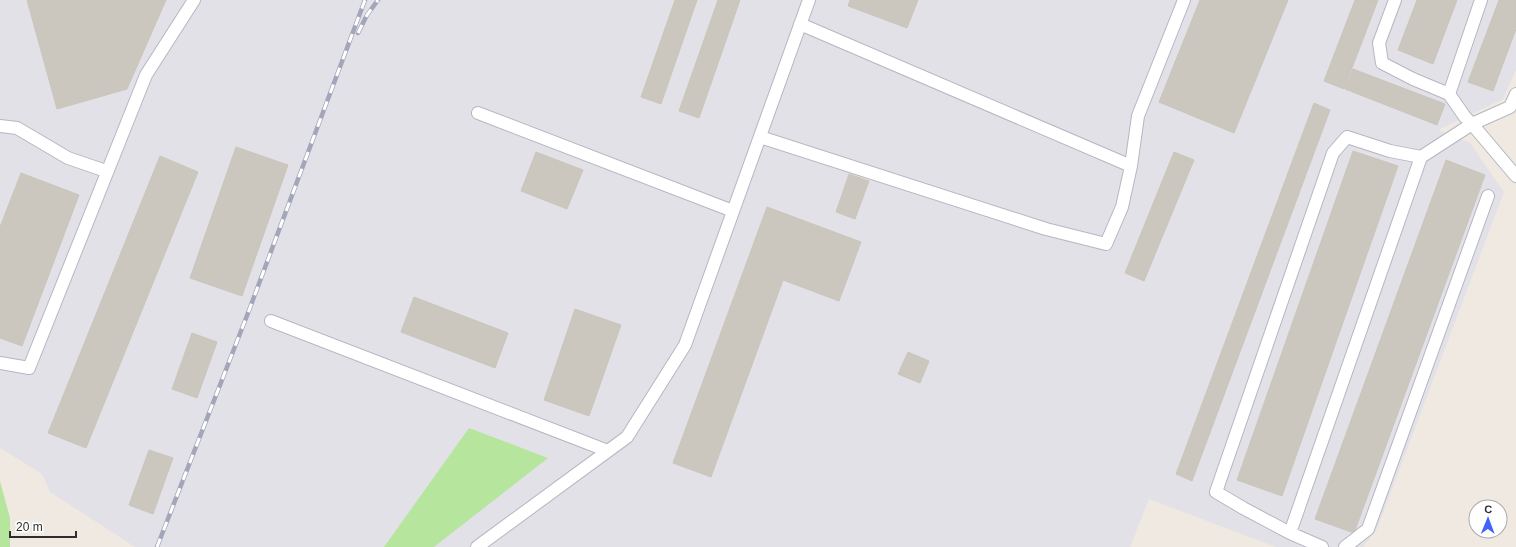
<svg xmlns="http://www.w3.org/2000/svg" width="1516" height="547" viewBox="0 0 1516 547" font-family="Arial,sans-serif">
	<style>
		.industrial { fill: #e3e1e8 }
		.green { fill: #b6e59e }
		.building { fill: #cbc7bf; stroke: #cbc5ba }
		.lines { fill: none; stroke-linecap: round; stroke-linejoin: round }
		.lane-casing { stroke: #b4b7c1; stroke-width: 14 }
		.lane { stroke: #fff; stroke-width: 12 }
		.rail-casing { stroke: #a3a6b8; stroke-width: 4.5 }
		.rail { stroke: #fff; stroke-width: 3; stroke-dasharray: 9; stroke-linecap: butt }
	</style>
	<rect width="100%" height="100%" fill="#efe9e1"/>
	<path class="industrial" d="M 0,0 L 1516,0 L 1516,70 L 1503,99 L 1438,130 L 1470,143 L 1504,192 L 1377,529 L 1363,547 L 1276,547 L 1149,499 L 1130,547 L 135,547 L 50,492 L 42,474 L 0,448 Z"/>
	<path class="green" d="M 469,428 L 548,458 L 434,547 L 384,547 Z
		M 0,481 L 10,518 L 10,547 L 0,547 Z"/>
	<path class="building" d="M 27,0 L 166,0 L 127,89 L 57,109 Z
		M 675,0 L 697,0 L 661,104 L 641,97 Z
		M 718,0 L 740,0 L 699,118 L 679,111 Z
		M 850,0 L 918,0 L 907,28 L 848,6 Z
		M 1200,0 L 1288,0 L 1234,133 L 1159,102 Z
		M 1355,0 L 1378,0 L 1344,89 L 1324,81 Z
		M 1417,0 L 1457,0 L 1433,64 L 1398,50 Z
		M 1499,0 L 1516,0 L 1516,29 L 1493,91 L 1468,82 Z
		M 1353,69 L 1445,104 L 1437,125 L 1345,89 Z
		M 1314,103 L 1330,110 L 1192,481 L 1176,474 Z
		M 236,147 L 288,165 L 242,296 L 190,278 Z
		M 1353,151 L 1398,166 L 1282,496 L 1237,480 Z
		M 536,152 L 583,170 L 567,209 L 521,191 Z
		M 1174,152 L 1194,160 L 1144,281 L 1125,273 Z
		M 160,156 L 198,172 L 86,448 L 48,433 Z
		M 1446,160 L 1485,175 L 1354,533 L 1315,519 Z
		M 21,173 L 79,195 L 22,346 L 0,338 L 0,227 Z
		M 849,174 L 869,181 L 855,219 L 836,212 Z
		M 767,207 L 861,242 L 839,301 L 783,280 L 711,477 L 673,463 Z
		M 414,297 L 508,333 L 495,368 L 401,332 Z
		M 575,309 L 621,325 L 589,416 L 544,400 Z
		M 192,333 L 217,342 L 197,398 L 172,389 Z
		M 908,352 L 929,361 L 920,383 L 898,374 Z
		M 149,450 L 173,458 L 153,514 L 129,505 Z"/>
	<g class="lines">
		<defs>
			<path id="lane" d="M 800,24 L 1131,166 L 1138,116 L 1184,0
				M 1449,94 L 1481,0
				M 1516,94 L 1510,107 L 1472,124 L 1516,176
				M 478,113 L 733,211
				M 0,126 L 17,128 L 68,158 L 106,171
				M 760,137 L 1046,229 L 1106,244 L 1122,207 L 1131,166
				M 271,321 L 608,451
				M 0,363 L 29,368 L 146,75 L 194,0
				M 1290,533 L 1243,508 L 1216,492 L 1333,153 L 1347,137 L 1390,151 L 1421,157
				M 477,547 L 627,437 L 685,345 L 809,0
				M 1322,547 L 1290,533 L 1421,157 L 1472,124 L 1465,117 L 1449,94 L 1413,79 L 1382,63 L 1379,43 L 1395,0
				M 1345,547 L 1368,529 L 1488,196"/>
		</defs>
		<use href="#lane" class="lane-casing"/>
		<use href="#lane" class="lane"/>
		<defs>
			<path id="rail" d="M 358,33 L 367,15 L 378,0
				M 157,547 L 248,313 L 365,0"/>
		</defs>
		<use href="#rail" class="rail-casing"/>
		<use href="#rail" class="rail"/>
	</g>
	<g transform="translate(1488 519) rotate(1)"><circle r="19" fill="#ffffff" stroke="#ababab"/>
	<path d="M0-3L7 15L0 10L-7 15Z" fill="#4264fb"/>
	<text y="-6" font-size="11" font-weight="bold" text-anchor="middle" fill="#2e2e2e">С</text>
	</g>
	<path d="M10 531v6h66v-6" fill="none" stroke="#2e2e2e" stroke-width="2"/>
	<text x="16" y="531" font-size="12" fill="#2e2e2e" stroke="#ffffff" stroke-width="3" paint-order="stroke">20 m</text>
</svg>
